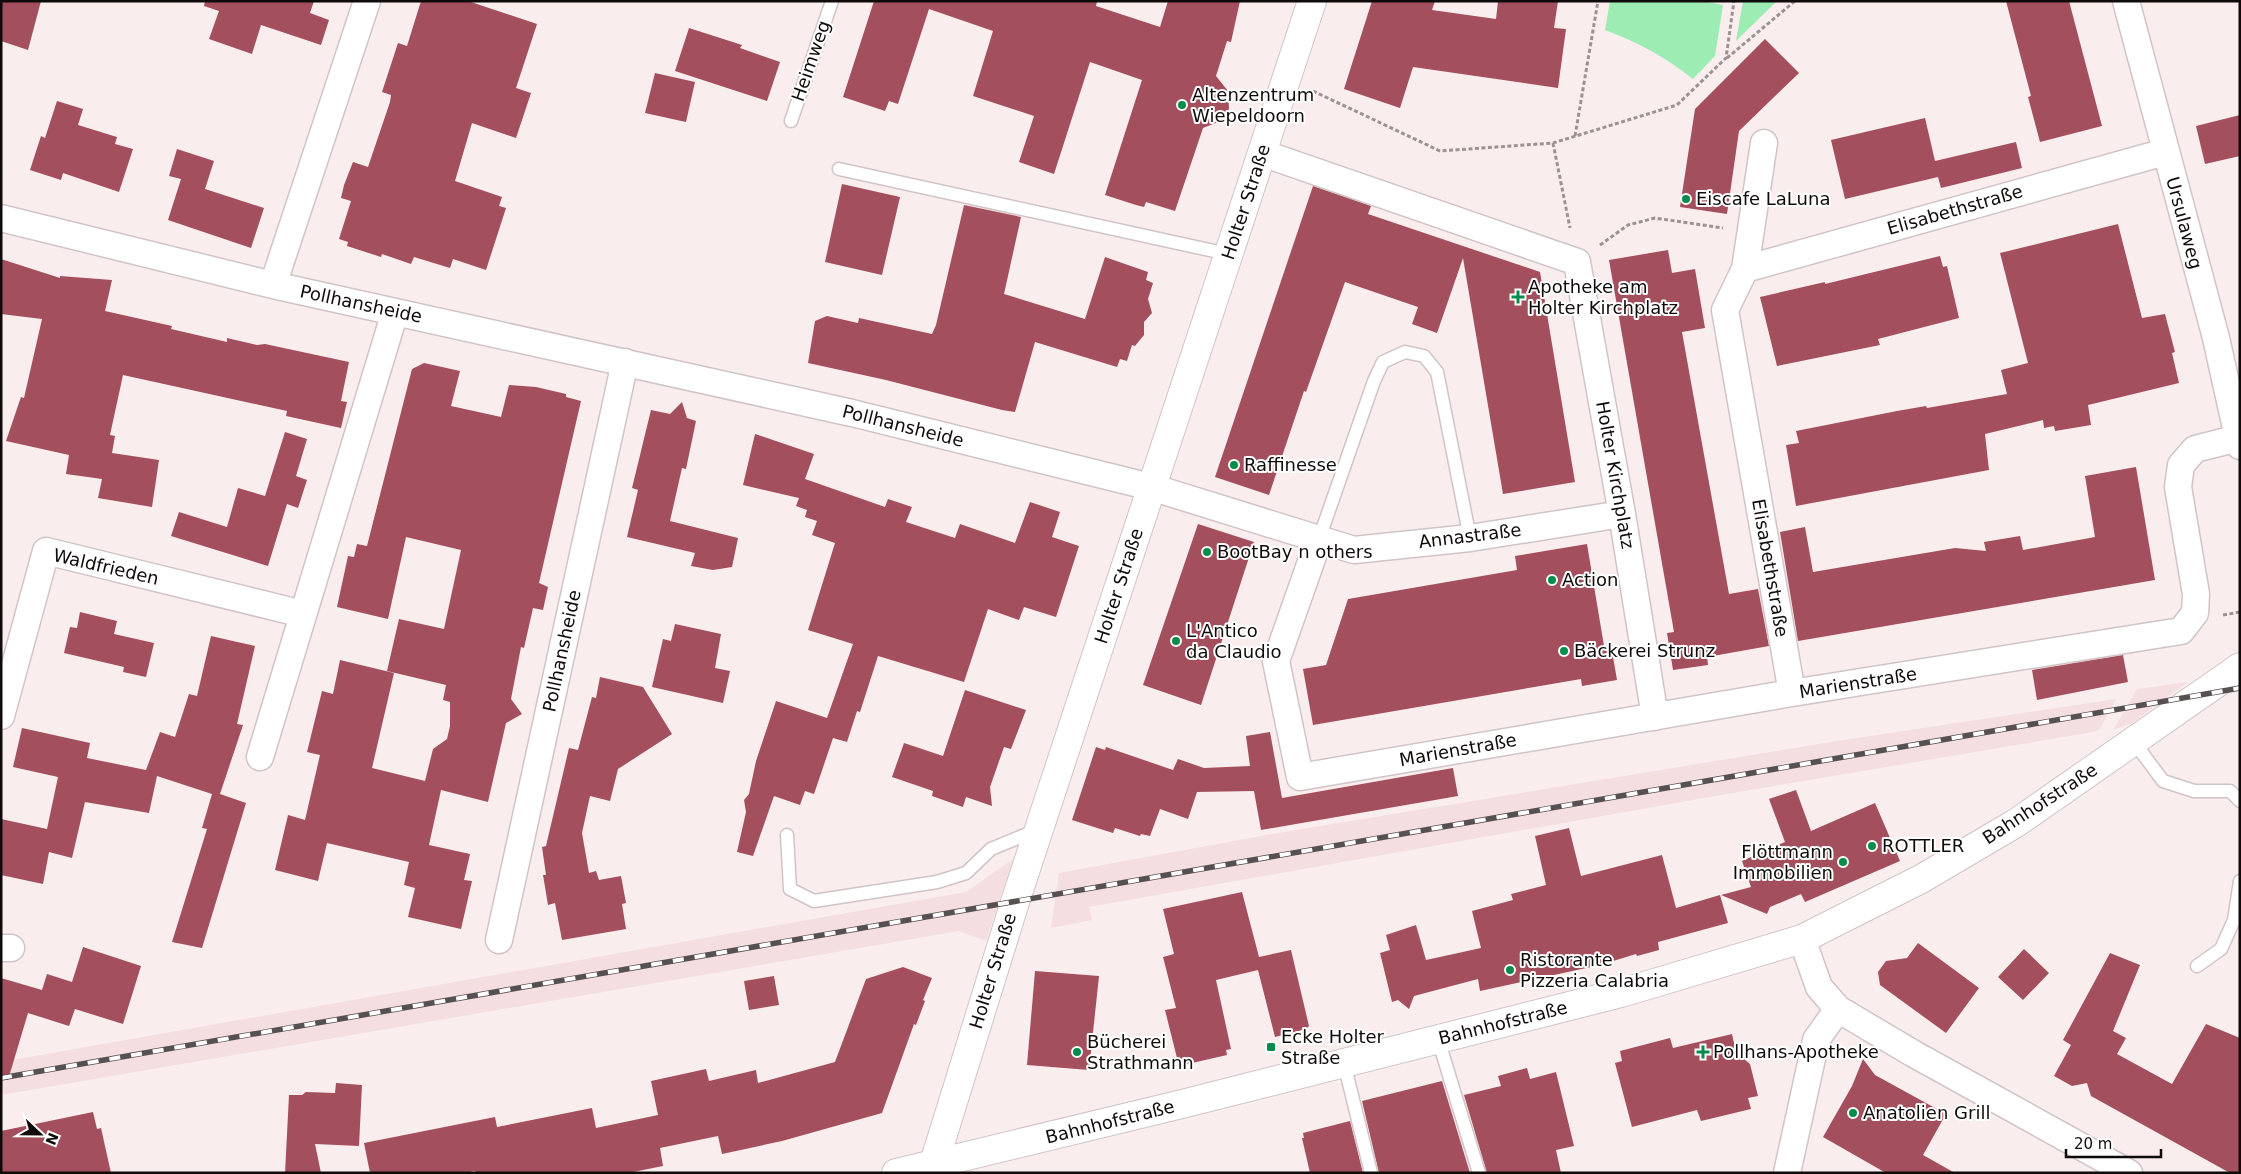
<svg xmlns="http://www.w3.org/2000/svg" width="2241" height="1174" viewBox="0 0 2241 1174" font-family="'DejaVu Sans',sans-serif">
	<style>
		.built { fill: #f4dee0 }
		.green { fill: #9cecb4 }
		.building { fill: #a44f5d }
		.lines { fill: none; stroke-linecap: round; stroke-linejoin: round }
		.lane-casing { stroke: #d1c4c6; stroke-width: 15 }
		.street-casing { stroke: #d1c4c6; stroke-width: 29 }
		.secondary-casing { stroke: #d1c4c6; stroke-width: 30 }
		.path { stroke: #9c9293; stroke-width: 3; stroke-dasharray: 4 2.5; stroke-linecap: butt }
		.lane { stroke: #fff; stroke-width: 12 }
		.street { stroke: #fff; stroke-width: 26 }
		.secondary { stroke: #fff; stroke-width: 28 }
		.rail-casing { stroke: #575051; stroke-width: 5.5 }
		.rail { stroke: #fff; stroke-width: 4; stroke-dasharray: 11; stroke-linecap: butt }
		.poi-dot { fill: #048d4a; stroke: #fff; stroke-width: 2 }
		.labels { text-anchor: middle; stroke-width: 4; stroke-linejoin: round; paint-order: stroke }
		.street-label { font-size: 18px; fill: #0f0b0b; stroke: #fff }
		.poi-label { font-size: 18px; fill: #0f0b0b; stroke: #fff; text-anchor: start }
	</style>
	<rect width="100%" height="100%" fill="#faedee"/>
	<path class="built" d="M 2188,682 L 2132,723 L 2113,730 L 2137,689 Z
		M 2116,699 L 2100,729 L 2093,732 L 1721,795 L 1089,907 L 1092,920 L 1051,928 L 1059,873 L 1278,833 L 1837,741 Z
		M 1013,859 L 986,941 L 959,931 L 1,1095 L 1,1062 L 966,892 Z"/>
	<path class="green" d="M 1610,1 L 1702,1 L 1723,5 L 1715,56 L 1693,79 C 1665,57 1638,42 1605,30 Z
		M 1743,1 L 1776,2 L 1736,41 Z"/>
	<path class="building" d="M 1,1 L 41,1 L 28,50 L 1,41 Z
		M 205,1 L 314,1 L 310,13 L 329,20 L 321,45 L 261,25 L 252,54 L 209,39 L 219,11 L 204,6 Z
		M 421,1 L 468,1 L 537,24 L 516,88 L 531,93 L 516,138 L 472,123 L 455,181 L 502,197 L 499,206 L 506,208 L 486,270 L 453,259 L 450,268 L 414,257 L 411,264 L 382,254 L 381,257 L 347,246 L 348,242 L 339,239 L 351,201 L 341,198 L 344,185 L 353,162 L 368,167 L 390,102 L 391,95 L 382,92 L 398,43 L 407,46 Z
		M 874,1 L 1097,1 L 1096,6 L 1160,27 L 1168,1 L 1240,1 L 1231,42 L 1227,41 L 1216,76 L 1228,91 L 1229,109 L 1218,122 L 1203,128 L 1175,211 L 1146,202 L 1144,207 L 1136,205 L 1105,195 L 1142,80 L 1090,62 L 1054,174 L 1019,162 L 1034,116 L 973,96 L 993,31 L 929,9 L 898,104 L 889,101 L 885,111 L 843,97 Z
		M 1372,1 L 1435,1 L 1432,10 L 1496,19 L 1498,1 L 1558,1 L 1554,28 L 1566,29 L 1558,88 L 1413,67 L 1400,108 L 1344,89 Z
		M 2006,1 L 2069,1 L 2102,126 L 2040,142 L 2028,97 L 2031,96 Z
		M 689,28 L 742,45 L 740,48 L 780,62 L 767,101 L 675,71 Z
		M 1765,39 L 1799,73 L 1739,131 L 1727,214 L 1680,207 L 1695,109 Z
		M 655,73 L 695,82 L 686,122 L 645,113 Z
		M 57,101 L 83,109 L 78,125 L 117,137 L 115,144 L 133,149 L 119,192 L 63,173 L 61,180 L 30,170 L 41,136 L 45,138 Z
		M 2240,115 L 2240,156 L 2205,164 L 2196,126 Z
		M 1925,118 L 1935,161 L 2016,142 L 2022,168 L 1941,188 L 1938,177 L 1845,199 L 1831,140 Z
		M 177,149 L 214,161 L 205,189 L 264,208 L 251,248 L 168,220 L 181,179 L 169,176 Z
		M 842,184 L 900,197 L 882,275 L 825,262 Z
		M 1313,186 L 1371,206 L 1368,214 L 1540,272 L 1575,482 L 1503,494 L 1463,258 L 1437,333 L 1412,324 L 1418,307 L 1345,282 L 1306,392 L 1304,391 L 1269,495 L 1215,477 Z
		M 964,205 L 1021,217 L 1004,294 L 1085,319 L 1105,257 L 1148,272 L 1146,280 L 1153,283 L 1148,299 L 1152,313 L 1144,322 L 1144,335 L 1135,346 L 1132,345 L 1127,361 L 1120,359 L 1117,367 L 1035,342 L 1015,412 L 1002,410 L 886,380 L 808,363 L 815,321 L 827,316 L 858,323 L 859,318 L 932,334 L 936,325 Z
		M 2118,224 L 2142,318 L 2165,314 L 2175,352 L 2172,353 L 2179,383 L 2088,405 L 2091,425 L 2055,431 L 2054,426 L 2044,428 L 2043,420 L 1985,434 L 1989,470 L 1796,506 L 1786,445 L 1799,443 L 1796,431 L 1897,411 L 1926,406 L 1927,408 L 2007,394 L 2001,370 L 2028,363 L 2000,253 Z
		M 1668,250 L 1672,273 L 1695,269 L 1705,328 L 1682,332 L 1729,594 L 1758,589 L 1769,646 L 1707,657 L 1708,665 L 1673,670 L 1667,633 L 1674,632 L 1609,260 Z
		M 1940,256 L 1943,267 L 1947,266 L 1959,318 L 1878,339 L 1880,345 L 1777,366 L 1760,297 L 1825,282 L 1825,284 Z
		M 1,259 L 60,278 L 60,276 L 112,280 L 105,311 L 172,326 L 171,329 L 227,342 L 227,338 L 257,345 L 265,344 L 349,362 L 341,401 L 347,402 L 341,428 L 286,416 L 287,411 L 123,375 L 110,435 L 115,436 L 112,453 L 159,460 L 152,507 L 98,498 L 102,479 L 66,474 L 69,455 L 6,441 L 21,397 L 24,398 L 42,319 L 1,314 Z
		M 424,363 L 460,371 L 451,406 L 501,417 L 509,385 L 536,387 L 566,394 L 566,397 L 581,401 L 539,583 L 548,587 L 543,610 L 533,608 L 524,648 L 521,647 L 511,699 L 522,714 L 506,723 L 488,802 L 441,790 L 429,845 L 470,854 L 464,880 L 472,881 L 461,929 L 408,917 L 415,888 L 404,885 L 409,862 L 327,843 L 318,881 L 275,870 L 288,815 L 305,820 L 320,755 L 307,752 L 322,691 L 333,694 L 340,660 L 394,673 L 372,768 L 425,781 L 433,749 L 447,739 L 450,726 L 450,702 L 443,700 L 446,685 L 387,671 L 399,619 L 444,629 L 461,550 L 406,537 L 388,619 L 337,607 L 348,556 L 354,557 L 357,544 L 367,546 L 412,369 Z
		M 682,402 L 687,418 L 696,421 L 686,469 L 682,468 L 670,521 L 738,538 L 732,567 L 713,570 L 691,566 L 695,553 L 627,537 L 638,490 L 632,488 L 651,410 L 670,414 Z
		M 285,432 L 307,439 L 296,476 L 307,480 L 298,508 L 287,504 L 268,566 L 171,536 L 179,512 L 227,527 L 238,488 L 265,496 Z
		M 755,434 L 814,454 L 805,479 L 885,507 L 888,499 L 912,507 L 906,522 L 955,538 L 960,524 L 1015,543 L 1030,502 L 1060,512 L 1052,537 L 1079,546 L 1056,617 L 1024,607 L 1019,620 L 988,609 L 964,682 L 878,656 L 860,712 L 857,711 L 847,742 L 833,738 L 814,794 L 805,791 L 800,805 L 774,796 L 753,856 L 737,852 L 746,812 L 744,800 L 749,794 L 756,761 L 776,701 L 827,718 L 853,644 L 808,630 L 835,543 L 812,535 L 817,521 L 805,517 L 807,510 L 796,506 L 799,498 L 743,485 Z
		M 2136,467 L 2155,580 L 1798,641 L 1780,532 L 1805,527 L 1813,572 L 1955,548 L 1986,551 L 1984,542 L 2020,536 L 2023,550 L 2095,537 L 2085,476 Z
		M 1198,524 L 1254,542 L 1201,705 L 1143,685 Z
		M 1587,544 L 1604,646 L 1611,645 L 1617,680 L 1582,686 L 1581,679 L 1313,725 L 1303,669 L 1326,665 L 1348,599 L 1517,570 L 1515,556 Z
		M 80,612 L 117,621 L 114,634 L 154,643 L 146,677 L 123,672 L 124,667 L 64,653 L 70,627 L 77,628 Z
		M 675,624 L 721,634 L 715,668 L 730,671 L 723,703 L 652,687 L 663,639 L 671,641 Z
		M 211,636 L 255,646 L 237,724 L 243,725 L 220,794 L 246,803 L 202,948 L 172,942 L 207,829 L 202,828 L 212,794 L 157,776 L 149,813 L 85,802 L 72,858 L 49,852 L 43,884 L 1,875 L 1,819 L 47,829 L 58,777 L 13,767 L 22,728 L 90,743 L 87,758 L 146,770 L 160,732 L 175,737 L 189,694 L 197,696 Z
		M 2123,655 L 2128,682 L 2037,700 L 2032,670 Z
		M 600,677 L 643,687 L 672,734 L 618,769 L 610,801 L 590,796 L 582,833 L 589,873 L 596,871 L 599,880 L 621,876 L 626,903 L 622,904 L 626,929 L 562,940 L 555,903 L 548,905 L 543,875 L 546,875 L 542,847 L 546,846 L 569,748 L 578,750 L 592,697 L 596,698 Z
		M 965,690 L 1026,710 L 1011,749 L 1004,747 L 990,787 L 992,806 L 966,797 L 963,807 L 932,796 L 933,791 L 892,777 L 904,743 L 943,756 Z
		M 1270,732 L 1282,798 L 1453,768 L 1458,796 L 1261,830 L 1254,791 L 1197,792 L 1188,819 L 1160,809 L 1150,836 L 1141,834 L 1140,836 L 1115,828 L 1113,833 L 1072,820 L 1096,747 L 1105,750 L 1106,747 L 1173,770 L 1178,759 L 1204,768 L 1250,766 L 1246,736 Z
		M 1796,790 L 1811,831 L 1875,803 L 1900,861 L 1805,902 L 1801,894 L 1770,907 L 1767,914 L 1721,895 L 1751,887 L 1742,861 L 1785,842 L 1769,799 Z
		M 1569,828 L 1581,876 L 1662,855 L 1676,908 L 1720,895 L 1728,923 L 1658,942 L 1659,950 L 1637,956 L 1636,954 L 1600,965 L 1480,991 L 1478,979 L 1414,996 L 1409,1009 L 1398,1000 L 1392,1002 L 1380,953 L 1390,950 L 1386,935 L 1416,925 L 1426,960 L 1481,948 L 1472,911 L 1513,900 L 1511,894 L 1546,885 L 1535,836 Z
		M 1242,892 L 1259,957 L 1291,950 L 1309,1026 L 1306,1029 L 1275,1037 L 1258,970 L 1216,980 L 1231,1049 L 1226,1050 L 1227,1055 L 1179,1066 L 1165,1010 L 1176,1008 L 1163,957 L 1174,954 L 1163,909 Z
		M 1918,943 L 1979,988 L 1946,1033 L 1880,985 L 1878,972 L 1886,961 L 1907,958 Z
		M 83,947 L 141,966 L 123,1024 L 75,1009 L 69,1026 L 28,1013 L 8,1080 L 1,1079 L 1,978 L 42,990 L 47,974 L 72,982 Z
		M 2024,949 L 2049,973 L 2023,1000 L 1998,977 Z
		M 2110,953 L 2140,965 L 2113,1031 L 2126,1038 L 2117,1054 L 2172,1084 L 2206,1024 L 2240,1038 L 2240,1173 L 2230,1173 L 2091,1096 L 2087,1083 L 2072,1086 L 2054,1076 L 2071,1045 L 2063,1040 Z
		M 903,967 L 932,978 L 923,1000 L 925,1001 L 916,1025 L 914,1024 L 882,1113 L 782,1141 L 722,1154 L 718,1136 L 660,1148 L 663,1166 L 628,1173 L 479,1173 L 474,1171 L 466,1173 L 370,1173 L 364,1143 L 495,1117 L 497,1127 L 592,1108 L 596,1128 L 658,1115 L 651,1081 L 706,1069 L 709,1081 L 756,1070 L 758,1083 L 835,1062 L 866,979 Z
		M 1035,971 L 1099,976 L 1089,1070 L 1027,1065 Z
		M 774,976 L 779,1005 L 749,1010 L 744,981 Z
		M 1732,1034 L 1736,1052 L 1750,1064 L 1758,1096 L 1748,1098 L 1751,1109 L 1701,1121 L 1697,1110 L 1632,1127 L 1615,1063 L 1622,1061 L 1620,1051 L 1670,1038 L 1673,1048 Z
		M 1863,1059 L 1875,1075 L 1946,1114 L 1923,1155 L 1955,1173 L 1886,1173 L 1823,1137 L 1852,1086 Z
		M 1527,1068 L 1530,1079 L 1556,1072 L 1574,1146 L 1556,1150 L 1561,1173 L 1487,1173 L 1464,1095 L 1501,1086 L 1498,1076 Z
		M 1442,1081 L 1470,1173 L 1379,1173 L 1362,1101 Z
		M 336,1083 L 362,1085 L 359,1146 L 315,1144 L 321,1173 L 285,1173 L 289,1095 L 302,1095 L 306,1092 L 335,1093 Z
		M 93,1112 L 97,1129 L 101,1128 L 111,1173 L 1,1173 L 1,1131 Z
		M 1350,1121 L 1363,1173 L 1310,1173 L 1302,1138 L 1304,1138 L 1303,1133 Z"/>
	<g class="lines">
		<defs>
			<path id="lane" d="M 791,121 L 832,1
				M 839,169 L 1228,254
				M 1319,539 L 1374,381 L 1383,362 L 1405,352 L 1424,356 L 1437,372 L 1470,538
				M 2134,742 L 2163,781 L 2194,791 L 2230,791 L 2240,801
				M 787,835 L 790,889 L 814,901 L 937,882 L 966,873 L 991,849 L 1037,830
				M 2197,966 L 2221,949 L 2234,920 L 2240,881
				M 1438,1039 L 1479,1173
				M 1344,1063 L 1371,1173"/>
			<path id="street" d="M 367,1 L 273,285 L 852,413 L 1151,487 L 1354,550 L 1470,538 L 1622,514
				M 2126,1 L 2216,338 L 2240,446
				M 1262,153 L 1577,262 L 1622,514 L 1655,717
				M 1,218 L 273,285
				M 1745,269 L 1764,143
				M 1319,539 L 1276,661 L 1300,777 L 1792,693 L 2181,631 L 2195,613 L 2196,594 L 2178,487 L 2181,465 L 2195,449 L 2238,438
				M 1792,693 L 1725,310 L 1745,269 L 2165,152
				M 1,716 L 46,551 L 303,614
				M 260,757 L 395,312
				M 1802,939 L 1819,987 L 1838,1009 L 1914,1054 L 2129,1173
				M 499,940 L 625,362
				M 1,948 L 11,948
				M 1787,1173 L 1816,1040 L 1838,1009"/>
			<path id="secondary" d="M 896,1173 L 1182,1104 L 1621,993 L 1802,939 L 1921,879 L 2016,823 L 2240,667
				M 931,1173 L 1015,902 L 1312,1"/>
		</defs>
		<use href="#lane" class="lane-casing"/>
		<use href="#street" class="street-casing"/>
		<use href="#secondary" class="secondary-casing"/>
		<path class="path" d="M 1727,58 L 1795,1
			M 1313,91 L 1440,151 L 1553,143 L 1677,105 L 1726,58 L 1734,1
			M 1575,136 L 1598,1
			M 1553,143 L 1570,228
			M 1600,245 L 1628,225 L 1655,218 L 1723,228
			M 2223,615 L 2240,612"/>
		<use href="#lane" class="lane"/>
		<use href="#street" class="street"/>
		<use href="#secondary" class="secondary"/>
		<defs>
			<path id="rail" d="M 1,1078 L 2240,688"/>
		</defs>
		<use href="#rail" class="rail-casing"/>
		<use href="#rail" class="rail"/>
	</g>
	<g class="poi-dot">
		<circle cx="1182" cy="105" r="5"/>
		<circle cx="1686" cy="199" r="5"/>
		<path d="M1515.5 289.5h5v5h5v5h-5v5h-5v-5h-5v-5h5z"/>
		<circle cx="1234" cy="465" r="5"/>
		<circle cx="1207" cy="552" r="5"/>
		<circle cx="1552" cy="580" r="5"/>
		<circle cx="1176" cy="641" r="5"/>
		<circle cx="1564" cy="651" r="5"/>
		<circle cx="1872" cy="846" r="5"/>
		<circle cx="1843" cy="862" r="5"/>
		<circle cx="1510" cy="970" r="5"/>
		<rect x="1266" y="1042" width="10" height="10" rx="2.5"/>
		<circle cx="1077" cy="1052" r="5"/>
		<path d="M1700.5 1044.5h5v5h5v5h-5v5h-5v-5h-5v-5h5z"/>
		<circle cx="1853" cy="1113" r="5"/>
	</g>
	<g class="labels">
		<g class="street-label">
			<text transform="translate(811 61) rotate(-71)" y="6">Heimweg</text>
			<text transform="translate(1246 202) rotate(-72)" y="6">Holter Straße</text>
			<text transform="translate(1955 210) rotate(-16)" y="6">Elisabethstraße</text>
			<text transform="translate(2184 223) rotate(75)" y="6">Ursulaweg</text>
			<text transform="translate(361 304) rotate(12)" y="6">Pollhansheide</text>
			<text transform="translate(903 426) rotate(14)" y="6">Pollhansheide</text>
			<text transform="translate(1615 475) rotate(80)" y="6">Holter Kirchplatz</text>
			<text transform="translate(1470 536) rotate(-7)" y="6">Annastraße</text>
			<text transform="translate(106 567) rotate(13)" y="6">Waldfrieden</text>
			<text transform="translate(1770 568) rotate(80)" y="6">Elisabethstraße</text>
			<text transform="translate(1119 586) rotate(-72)" y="6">Holter Straße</text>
			<text transform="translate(562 651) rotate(-78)" y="6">Pollhansheide</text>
			<text transform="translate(1858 683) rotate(-9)" y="6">Marienstraße</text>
			<text transform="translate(1458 750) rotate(-10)" y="6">Marienstraße</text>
			<text transform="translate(2040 804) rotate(-33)" y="6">Bahnhofstraße</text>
			<text transform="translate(993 971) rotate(-73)" y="6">Holter Straße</text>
			<text transform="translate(1503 1023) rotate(-14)" y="6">Bahnhofstraße</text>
			<text transform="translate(1110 1122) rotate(-14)" y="6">Bahnhofstraße</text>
		</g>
		<g class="poi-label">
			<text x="1192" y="101">Altenzentrum<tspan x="1192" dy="21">Wiepeldoorn</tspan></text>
			<text x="1696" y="205">Eiscafe LaLuna</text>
			<text x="1528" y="293">Apotheke am<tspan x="1528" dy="21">Holter Kirchplatz</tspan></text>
			<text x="1244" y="471">Raffinesse</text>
			<text x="1217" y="558">BootBay n others</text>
			<text x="1562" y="586">Action</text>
			<text x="1186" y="637">L'Antico<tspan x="1186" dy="21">da Claudio</tspan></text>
			<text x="1574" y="657">Bäckerei Strunz</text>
			<text x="1882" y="852">ROTTLER</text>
			<text x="1833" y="858" text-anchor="end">Flöttmann<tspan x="1833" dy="21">Immobilien</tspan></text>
			<text x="1520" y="966">Ristorante<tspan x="1520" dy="21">Pizzeria Calabria</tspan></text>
			<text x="1281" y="1043">Ecke Holter<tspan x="1281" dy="21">Straße</tspan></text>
			<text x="1087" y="1048">Bücherei<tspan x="1087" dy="21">Strathmann</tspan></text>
			<text x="1713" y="1058">Pollhans-Apotheke</text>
			<text x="1863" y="1119">Anatolien Grill</text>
		</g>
	</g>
	<rect width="2241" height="1174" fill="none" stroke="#0f0b0b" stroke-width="5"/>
	<g transform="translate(40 1134) rotate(112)" stroke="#ffffff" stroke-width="4" paint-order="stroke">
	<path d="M0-4L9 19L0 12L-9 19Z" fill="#0f0b0b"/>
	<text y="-8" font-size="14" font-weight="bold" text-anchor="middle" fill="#0f0b0b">N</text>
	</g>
	<path d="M2066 1149v8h95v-8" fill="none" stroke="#0f0b0b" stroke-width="2.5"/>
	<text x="2074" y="1149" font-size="15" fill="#0f0b0b" stroke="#ffffff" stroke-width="4" paint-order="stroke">20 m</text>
</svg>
